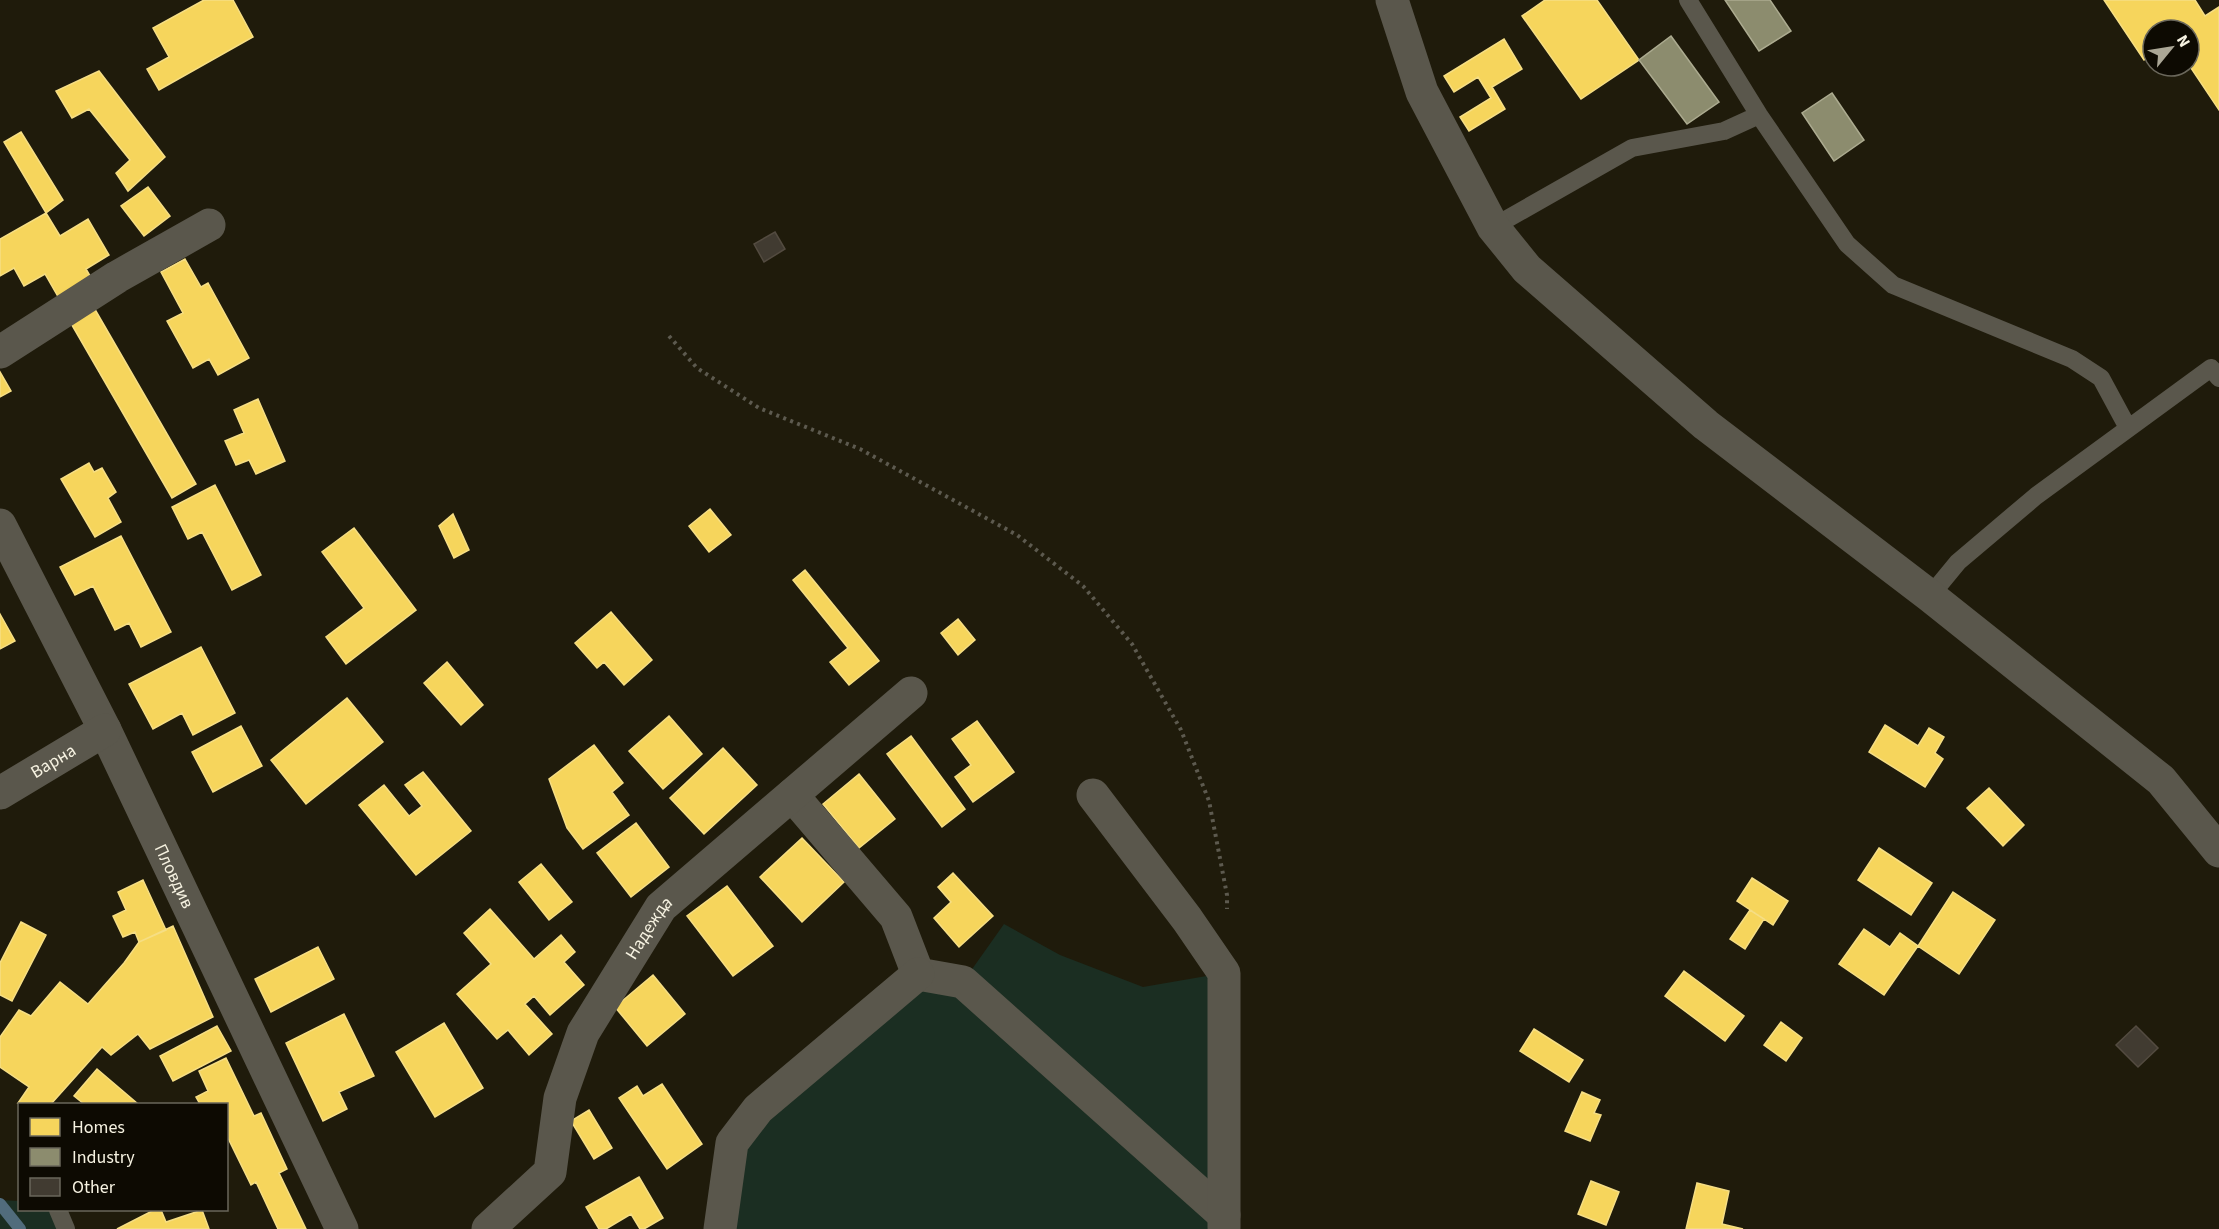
<svg xmlns="http://www.w3.org/2000/svg" width="2219" height="1229" viewBox="0 0 2219 1229" font-family="'Source Sans 3',sans-serif">
	<style>
		.green { fill: #1b2e22 }
		.homes { fill: #f6d55c; stroke: #f6de84; stroke-width: 1.5 }
		.industry { fill: #8c8c6e; stroke: #acab90; stroke-width: 1.5 }
		.lines { fill: none; stroke-linecap: round; stroke-linejoin: round }
		.stream { stroke: #516c7c; stroke-width: 12 }
		.building { fill: #413b31; stroke: #534b40; stroke-width: 1.5 }
		.path { stroke: #5d5a4f; stroke-width: 4; stroke-dasharray: 3 4.5; stroke-linecap: butt }
		.lane { stroke: #5a574c; stroke-width: 18 }
		.street { stroke: #5a574c; stroke-width: 33 }
		.labels { text-anchor: middle; stroke-width: 6; stroke-linejoin: round; paint-order: stroke }
		.street-label { font-size: 18px; fill: #f6f2e1; stroke: #0d0a02 }
	</style>
	<rect width="100%" height="100%" fill="#1f1b0b"/>
	<path class="green" d="M 1004,924 L 1060,955 L 1143,987 L 1224,973 L 1224,1229 L 720,1229 L 732,1143 L 918,974 L 963,982 Z
		M 0,1200 L 19,1201 L 20,1210 L 58,1210 L 66,1229 L 0,1229 Z"/>
	<path class="homes" d="M 204,0 L 233,0 L 253,37 L 159,90 L 147,69 L 169,57 L 153,28 Z
		M 1545,0 L 1597,0 L 1639,60 L 1581,99 L 1522,16 Z
		M 2104,0 L 2195,0 L 2205,16 L 2219,7 L 2219,110 L 2189,65 L 2189,30 L 2153,30 L 2153,54 L 2144,60 Z
		M 1504,39 L 1522,69 L 1492,87 L 1505,109 L 1469,131 L 1460,117 L 1491,98 L 1478,77 L 1454,92 L 1444,76 Z
		M 99,71 L 165,157 L 128,191 L 116,173 L 130,160 L 89,109 L 72,118 L 56,91 Z
		M 21,132 L 63,200 L 46,213 L 4,142 Z
		M 148,187 L 170,216 L 144,236 L 121,206 Z
		M 46,213 L 60,236 L 88,219 L 109,255 L 86,269 L 93,281 L 60,300 L 45,274 L 24,286 L 14,268 L 0,276 L 0,239 Z
		M 185,259 L 201,287 L 208,283 L 249,358 L 218,375 L 209,359 L 193,368 L 167,321 L 183,313 L 161,272 Z
		M 93,306 L 196,484 L 172,498 L 69,320 Z
		M 0,372 L 11,391 L 0,397 Z
		M 258,399 L 285,461 L 256,474 L 249,460 L 236,465 L 225,441 L 244,433 L 234,410 Z
		M 89,463 L 94,472 L 102,468 L 116,492 L 108,498 L 121,522 L 95,537 L 61,479 Z
		M 215,485 L 261,575 L 232,590 L 202,532 L 188,539 L 172,507 Z
		M 710,509 L 731,535 L 709,552 L 689,526 Z
		M 453,514 L 469,550 L 454,558 L 439,526 Z
		M 354,528 L 416,610 L 346,664 L 326,637 L 364,608 L 322,552 Z
		M 121,536 L 171,632 L 141,647 L 129,623 L 115,630 L 93,586 L 75,595 L 60,567 Z
		M 805,570 L 879,661 L 849,685 L 830,662 L 848,648 L 793,580 Z
		M 611,612 L 652,660 L 624,685 L 604,662 L 597,668 L 575,643 Z
		M 0,614 L 15,641 L 0,649 Z
		M 958,619 L 975,640 L 958,655 L 941,633 Z
		M 201,647 L 235,713 L 193,735 L 182,713 L 153,729 L 129,684 Z
		M 447,662 L 483,705 L 461,725 L 424,683 Z
		M 347,698 L 383,742 L 306,804 L 271,760 Z
		M 669,716 L 702,754 L 663,789 L 629,751 Z
		M 977,721 L 1014,772 L 973,802 L 955,777 L 971,765 L 952,739 Z
		M 1885,725 L 1918,746 L 1929,728 L 1944,737 L 1935,753 L 1943,759 L 1925,787 L 1869,752 Z
		M 241,726 L 262,766 L 213,792 L 192,752 Z
		M 911,736 L 965,809 L 942,827 L 887,754 Z
		M 594,745 L 623,783 L 612,792 L 629,815 L 583,849 L 567,828 L 549,779 Z
		M 723,748 L 757,785 L 704,834 L 670,798 Z
		M 423,772 L 471,831 L 416,875 L 359,805 L 384,785 L 409,816 L 422,806 L 405,785 Z
		M 859,774 L 895,819 L 859,848 L 823,804 Z
		M 1989,788 L 2024,825 L 2003,846 L 1967,808 Z
		M 636,823 L 669,867 L 631,897 L 597,853 Z
		M 802,838 L 844,882 L 802,922 L 760,877 Z
		M 1879,848 L 1932,883 L 1911,915 L 1858,880 Z
		M 541,864 L 572,902 L 549,920 L 519,882 Z
		M 953,873 L 993,916 L 959,947 L 934,918 L 951,902 L 938,887 Z
		M 1752,878 L 1788,901 L 1773,925 L 1737,901 Z
		M 143,880 L 166,930 L 139,942 L 135,932 L 123,937 L 113,916 L 126,910 L 118,892 Z
		M 727,886 L 773,946 L 733,976 L 687,916 Z
		M 1953,892 L 1995,920 L 1959,974 L 1918,946 Z
		M 490,909 L 534,959 L 561,935 L 575,952 L 564,962 L 584,985 L 550,1015 L 534,996 L 525,1004 L 552,1034 L 529,1055 L 508,1030 L 497,1039 L 457,994 L 491,964 L 464,933 Z
		M 1750,910 L 1764,919 L 1745,949 L 1730,939 Z
		M 21,922 L 46,935 L 12,1001 L 0,995 L 0,963 Z
		M 173,926 L 213,1017 L 150,1049 L 138,1034 L 111,1055 L 102,1047 L 51,1104 L 18,1103 L 29,1087 L 0,1067 L 0,1037 L 19,1010 L 31,1016 L 60,982 L 88,1004 L 124,963 L 139,942 Z
		M 1864,929 L 1890,947 L 1900,933 L 1918,946 L 1884,995 L 1839,964 Z
		M 318,947 L 334,979 L 271,1012 L 255,979 Z
		M 1684,971 L 1744,1016 L 1725,1041 L 1665,996 Z
		M 653,975 L 685,1014 L 647,1046 L 615,1007 Z
		M 344,1014 L 374,1076 L 339,1092 L 347,1109 L 323,1121 L 286,1043 Z
		M 1781,1022 L 1802,1038 L 1786,1061 L 1764,1045 Z
		M 444,1023 L 483,1088 L 435,1117 L 396,1052 Z
		M 217,1026 L 231,1051 L 173,1081 L 160,1056 Z
		M 1534,1029 L 1583,1060 L 1569,1082 L 1520,1051 Z
		M 226,1058 L 254,1116 L 261,1113 L 287,1169 L 279,1173 L 306,1229 L 278,1229 L 256,1182 L 251,1185 L 226,1134 L 226,1104 L 200,1104 L 196,1097 L 208,1091 L 199,1071 Z
		M 97,1069 L 138,1104 L 84,1104 L 74,1096 Z
		M 662,1084 L 702,1144 L 667,1169 L 619,1098 L 637,1086 L 643,1096 Z
		M 1582,1092 L 1600,1100 L 1594,1113 L 1601,1115 L 1590,1141 L 1565,1131 Z
		M 589,1110 L 612,1148 L 594,1159 L 571,1121 Z
		M 639,1177 L 663,1218 L 644,1229 L 640,1229 L 631,1214 L 606,1229 L 599,1229 L 586,1207 Z
		M 1591,1181 L 1619,1192 L 1606,1225 L 1578,1214 Z
		M 1697,1183 L 1729,1191 L 1722,1224 L 1743,1229 L 1686,1229 Z
		M 154,1210 L 161,1210 L 166,1222 L 202,1210 L 209,1229 L 117,1229 Z"/>
	<path class="industry" d="M 1725,0 L 1770,0 L 1791,31 L 1759,51 Z
		M 1671,36 L 1719,102 L 1687,124 L 1639,60 Z
		M 1832,93 L 1864,140 L 1834,161 L 1802,113 Z"/>
	<g class="lines">
		<path class="stream" d="M 0,1204 L 20,1229"/>
	</g>
	<path class="building" d="M 775,232 L 785,249 L 764,262 L 754,244 Z
		M 2136,1026 L 2158,1048 L 2138,1067 L 2116,1045 Z"/>
	<g class="lines">
		<path class="path" d="M 669,336 L 697,368 L 759,408 L 860,449 L 1017,535 L 1083,586 L 1132,644 L 1181,730 L 1209,801 L 1227,895 L 1227,909"/>
		<path class="lane" d="M 1688,0 L 1759,115 L 1847,244 L 1893,285 L 2072,359 L 2101,378 L 2128,428
			M 1493,227 L 1632,148 L 1724,131 L 1759,115
			M 1930,596 L 1958,562 L 2036,496 L 2211,368 L 2219,378
			M 58,1210 L 66,1229"/>
		<g class="street">
			<path d="M 1392,0 L 1422,92 L 1493,227 L 1527,269 L 1706,425 L 1930,596 L 2161,780 L 2219,851"/>
			<path d="M 0,352 L 117,277 L 209,225"/>
			<path id="s1" d="M 0,525 L 105,730 L 342,1229"/>
			<path id="s2" d="M 0,793 L 105,730"/>
			<path d="M 792,795 L 896,917 L 918,974 L 963,982 L 1224,1215"/>
			<path d="M 1093,795 L 1187,919 L 1224,973 L 1224,1227"/>
			<path id="s3" d="M 488,1229 L 550,1172 L 560,1098 L 583,1033 L 661,907 L 911,693"/>
			<path d="M 720,1229 L 732,1143 L 758,1109 L 918,974"/>
		</g>
	</g>
	<g class="labels">
		<g class="street-label">
			<text dy="6" stroke="none"><textPath href="#s2" startOffset="62">Варна</textPath></text>
			<text dy="6" stroke="none"><textPath href="#s1" startOffset="392">Пловдив</textPath></text>
			<text dy="6" stroke="none"><textPath href="#s3" startOffset="352">Надежда</textPath></text>
		</g>
	</g>
	<rect x="18" y="1103" width="210" height="108" fill="#0d0a02" stroke="#6a675b" stroke-width="1.5"/>
	<rect x="30" y="1118" width="30" height="18" fill="#f6d55c" stroke="#6a675b" stroke-width="1.5"/>
	<text x="72" y="1133" font-size="18" fill="#f6f2e1">Homes</text>
	<rect x="30" y="1148" width="30" height="18" fill="#8c8c6e" stroke="#6a675b" stroke-width="1.5"/>
	<text x="72" y="1163" font-size="18" fill="#f6f2e1">Industry</text>
	<rect x="30" y="1178" width="30" height="18" fill="#413b31" stroke="#6a675b" stroke-width="1.5"/>
	<text x="72" y="1193" font-size="18" fill="#f6f2e1">Other</text>
	<g transform="translate(2171 48) rotate(60)"><circle r="28" fill="#0d0a02" stroke="#6a675b" stroke-width="1.5"/>
	<path d="M0-4.5L10 22L0 15L-10 22Z" fill="#aba796"/>
	<text y="-9" font-size="16" font-weight="bold" text-anchor="middle" fill="#f6f2e1">N</text>
	</g>
</svg>
